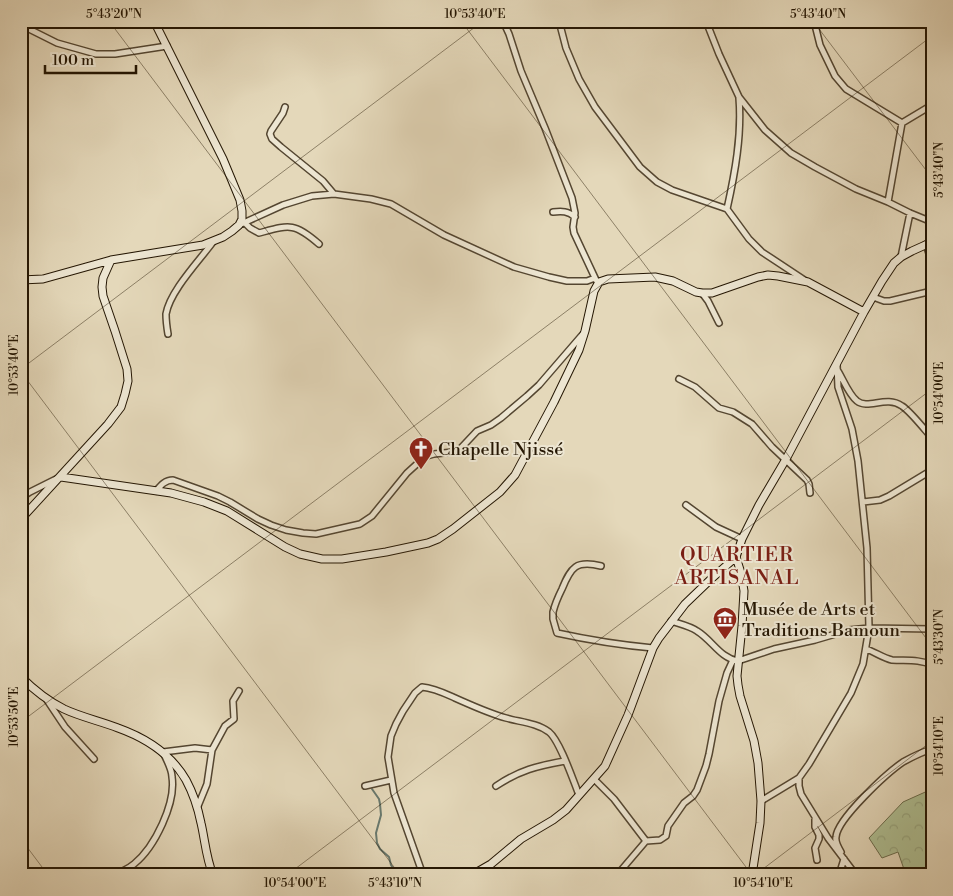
<svg xmlns="http://www.w3.org/2000/svg" width="953" height="896" viewBox="0 0 953 896" font-family="'Libre Bodoni',serif">
	<style>
		.forest { fill: url(#forest-crowns); stroke: #6a6b4c }
		.lines { fill: none; stroke-linecap: round; stroke-linejoin: round }
		.stream { stroke: #68786d; stroke-width: 2 }
		.street-casing { stroke: #544631; stroke-width: 8 }
		.secondary-casing { stroke: #241603; stroke-width: 9 }
		.street { stroke: #ede6d2; stroke-width: 5 }
		.secondary { stroke: #ede6d2; stroke-width: 7 }
		.ticks { fill: none; stroke: #241603; stroke-width: 1; stroke-opacity: 0.45 }
		.labels { text-anchor: middle; stroke-width: 4; stroke-linejoin: round; paint-order: stroke }
		.poi-label { font-size: 18px; fill: #241603; stroke: #ede6d2; text-anchor: start }
		.quarter-label { font-size: 20px; letter-spacing: 1px; fill: #7a1f14; stroke: #ede6d2 }
		.neatline { fill: none; stroke: #241603; stroke-width: 2 }
		.ticks-label { font-size: 12px; text-anchor: middle; fill: #241603 }
	</style>
	<defs>
		<pattern id="forest-crowns" width="20" height="18" patternUnits="userSpaceOnUse" patternTransform="scale(1.25)"><rect width="20" height="18" fill="#afc094"/><path d="M2 6a3 3 0 1 1 6 0M12 15a3 3 0 1 1 6 0" fill="none" stroke="#96a47e"/></pattern>
	</defs>
	<rect width="100%" height="100%" fill="#e4d8ba"/>
	<filter id="stains"><feTurbulence type="fractalNoise" baseFrequency=".004" numOctaves="4"/><feColorMatrix values="0 0 0 0 .2 0 0 0 0 .09 0 0 0 0 .02 0 0 0 .5 -.17"/></filter>
	<radialGradient id="worn" r=".72"><stop offset=".6" stop-color="#630" stop-opacity="0"/><stop offset="1" stop-color="#630" stop-opacity=".3"/></radialGradient>
	<path class="forest" d="M 932,789 L 932,875 L 906,875 L 898,852 L 882,858 L 869,838 L 903,802 Z"/>
	<g class="lines">
		<path class="stream" d="M 372,789 L 379,799 L 380,804 L 381,815 L 376,833 L 377,843 L 380,849 L 389,857 L 391,865 L 398,875"/>
		<defs>
			<path id="street" d="M 503,21 L 509,34 L 521,71 L 545,128 L 572,198 L 575,213 L 573,227 L 574,233 L 596,280
				M 559,21 L 566,48 L 579,79 L 595,107 L 640,167 L 657,182 L 672,190 L 727,209 L 749,239 L 762,252 L 806,281
				M 706,21 L 719,54 L 739,97 L 765,130 L 791,153 L 815,167 L 856,189 L 888,202 L 910,213 L 932,222
				M 814,21 L 820,45 L 835,76 L 846,89 L 902,123
				M 21,25 L 57,43 L 96,54 L 115,54 L 167,46
				M 285,107 L 283,113 L 271,131 L 270,134 L 272,139 L 281,147 L 323,181 L 334,194
				M 888,202 L 902,123 L 932,105
				M 727,209 C 735,173 742,135 739,98
				M 553,212 C 562,211 568,211 575,217
				M 245,223 L 250,228 L 259,233 C 289,225 294,222 319,244
				M 239,225 L 283,205 L 312,196 L 334,194 L 371,199 L 391,204 L 444,235 L 514,267 L 549,277 L 567,281 L 587,281 L 595,278
				M 926,244 L 932,263
				M 901,257 L 910,213
				M 702,293 L 708,301 L 719,323
				M 873,297 L 884,301 L 890,301 L 932,291
				M 168,334 C 167,328 166,321 166,314 C 170,291 199,261 213,242
				M 837,365 L 838,387 L 852,429 L 858,461 L 867,548 L 869,628 L 863,664 L 851,693 L 809,764 L 799,778 L 799,786 L 801,794 L 828,838 L 856,875
				M 838,371 C 843,379 849,395 857,401 C 868,410 886,395 902,406 C 910,411 925,430 932,438
				M 679,379 L 695,387 L 719,408 L 733,412 L 752,424 L 772,447 L 807,480 L 809,484 L 810,493
				M 156,491 C 161,485 165,480 173,480 L 218,496 L 230,502 L 258,519 L 271,525 L 286,530 L 303,533 L 316,534 L 360,524 L 372,516 L 407,473 L 418,463 L 427,456 L 434,454 L 453,452 L 460,449 L 477,431 L 491,425 L 501,418 L 527,396 L 539,385 L 583,334
				M 21,498 L 30,492 L 56,479
				M 863,502 L 880,500 L 889,496 L 932,470
				M 686,505 L 716,527 L 742,539
				M 601,566 C 576,560 571,567 562,589 C 558,597 555,604 553,612 L 553,619 L 557,633 C 589,640 620,645 653,648
				M 671,621 C 680,624 690,626 697,631 C 712,640 720,658 738,661 L 774,649 L 815,640 L 849,630 L 869,628 L 932,629
				M 866,649 C 875,652 883,658 892,660 C 906,661 919,659 932,665
				M 47,700 L 65,727 L 94,759
				M 594,779 L 614,799 L 646,841 L 617,875
				M 365,786 L 391,780
				M 496,786 C 520,770 537,766 565,761
				M 761,801 L 799,778
				M 198,806 L 207,784 L 212,750
				M 815,819 L 815,827 L 819,835 L 819,839 L 815,848 L 817,860
				M 646,841 L 660,840 L 666,836 L 668,826 L 684,803 L 693,796 L 697,790 L 706,766 L 709,754 L 719,701 L 727,673 L 733,660
				M 841,852 C 838,847 835,842 836,837 C 837,819 887,773 903,762 C 912,757 922,752 932,749
				M 110,875 C 119,873 127,870 134,864 C 155,847 176,803 172,777 C 172,769 166,759 163,752 L 195,748 L 212,750 L 225,726 L 234,719 L 233,701 L 239,691
				M 423,875 L 394,793 L 388,757 L 391,736 L 396,724 L 403,711 L 415,693 L 422,687 C 434,688 444,693 455,698 C 471,705 488,713 506,718 C 520,722 537,723 549,732 C 560,741 573,780 579,795
				M 839,875 L 844,859"/>
			<path id="secondary" d="M 21,280 L 43,279 L 111,260
				M 61,477 L 171,493 L 204,502 L 227,511 L 285,547 L 300,554 L 322,559 L 342,559 L 386,552 L 428,543 L 438,539 L 453,529 L 500,492 L 515,475 L 554,402 L 579,350 L 585,331 L 594,291 L 599,282 L 608,279 L 655,277 L 673,281 L 696,292 L 702,293 L 712,293 L 758,277 L 768,275 L 778,276 L 808,282 L 864,312
				M 21,519 L 108,424 L 121,407 L 125,394 L 128,381 L 127,369 L 115,331 L 103,296 L 102,287 L 103,278 L 111,260 L 203,245 L 223,237 L 232,231 L 239,225 L 242,219 L 242,211 L 240,200 L 223,159 L 154,21
				M 21,677 C 34,690 48,701 64,709 C 81,717 100,721 118,728 C 146,738 171,754 186,780 C 193,793 198,808 201,823 C 205,840 206,858 213,875
				M 472,875 L 491,864 L 521,839 L 553,820 L 566,810 L 605,766 L 628,715 L 653,648 L 659,638 L 685,604 L 710,580 L 736,557
				M 752,875 L 760,823 L 761,801 L 758,763 L 754,741 L 740,696 L 738,685 L 737,676 L 742,626 L 744,591 L 741,573 L 736,557 L 742,539 L 759,505 L 786,459 L 864,312 L 882,281 L 894,263 L 901,257 L 912,251 L 932,242"/>
		</defs>
		<use href="#street" class="street-casing"/>
		<use href="#secondary" class="secondary-casing"/>
		<use href="#street" class="street"/>
		<use href="#secondary" class="secondary"/>
	</g>
	<path class="ticks" d="M 109,21 L 752,875M 461,21 L 932,646M 813,21 L 932,178M 21,369 L 483,21M 21,372 L 400,875M 21,722 L 932,36M 21,839 L 48,875M 287,875 L 932,389M 755,875 L 932,741"/>
	<defs>
		<symbol id="church-pin" viewBox="-11 -11 22 30"><path d="M0 17L-7.5 6A9.5 9.5 0 1 1 7.5 6Z" fill="#8f2418" stroke="#ede6d2"/><path d="M-1.2-6h2.4v3.5h3.3v2.4h-3.3V6h-2.4V-.1h-3.3v-2.4h3.3Z" fill="#fff"/></symbol>
		<symbol id="museum-pin" viewBox="-11 -11 22 30"><path d="M0 17L-7.5 6A9.5 9.5 0 1 1 7.5 6Z" fill="#8f2418" stroke="#ede6d2"/><path d="M0-6L6-3V-2H-6V-3ZM-5-1h2V3h-2ZM-1-1h2V3h-2ZM3-1h2V3H3ZM-6 4H6V6H-6Z" fill="#fff"/></symbol>
	</defs>
	<g fill-rule="evenodd">
		<use href="#church-pin" x="407" y="435" width="28" height="38"/>
		<use href="#museum-pin" x="711" y="605" width="28" height="38"/>
	</g>
	<g class="labels">
		<g class="poi-label">
			<text x="438" y="455">Chapelle Njissé</text>
			<text x="742" y="615">Musée de Arts et<tspan x="742" dy="21">Traditions Bamoun</tspan></text>
		</g>
		<g class="quarter-label">
			<text x="737" y="561">QUARTIER<tspan x="737" dy="23">ARTISANAL</tspan></text>
		</g>
	</g>
	<rect width="953" height="896" fill="none" stroke="#e4d8ba" stroke-width="55"/>
	<path d="M45 65v8h91v-8" fill="none" stroke="#241603" stroke-width="2.5"/>
	<text x="52" y="65" font-size="15" fill="#241603" stroke="#ede6d2" stroke-width="4" paint-order="stroke">100 m</text>
	<rect x="28" y="28" width="898" height="840" class="neatline"/>
	<g class="ticks-label">
		<text x="114" y="18">5°43'20"N</text>
		<text x="475" y="18">10°53'40"E</text>
		<text x="818" y="18">5°43'40"N</text>
		<text transform="translate(939 170) rotate(-90)" y="4">5°43'40"N</text>
		<text transform="translate(14 365) rotate(-90)" y="4">10°53'40"E</text>
		<text transform="translate(939 393) rotate(-90)" y="4">10°54'00"E</text>
		<text transform="translate(939 637) rotate(-90)" y="4">5°43'30"N</text>
		<text transform="translate(14 717) rotate(-90)" y="4">10°53'50"E</text>
		<text transform="translate(939 746) rotate(-90)" y="4">10°54'10"E</text>
		<text x="295" y="887">10°54'00"E</text>
		<text x="395" y="887">5°43'10"N</text>
		<text x="763" y="887">10°54'10"E</text>
	</g>
	<rect width="100%" height="100%" filter="url(#stains)"/>
	<rect width="100%" height="100%" fill="url(#worn)"/>
</svg>
